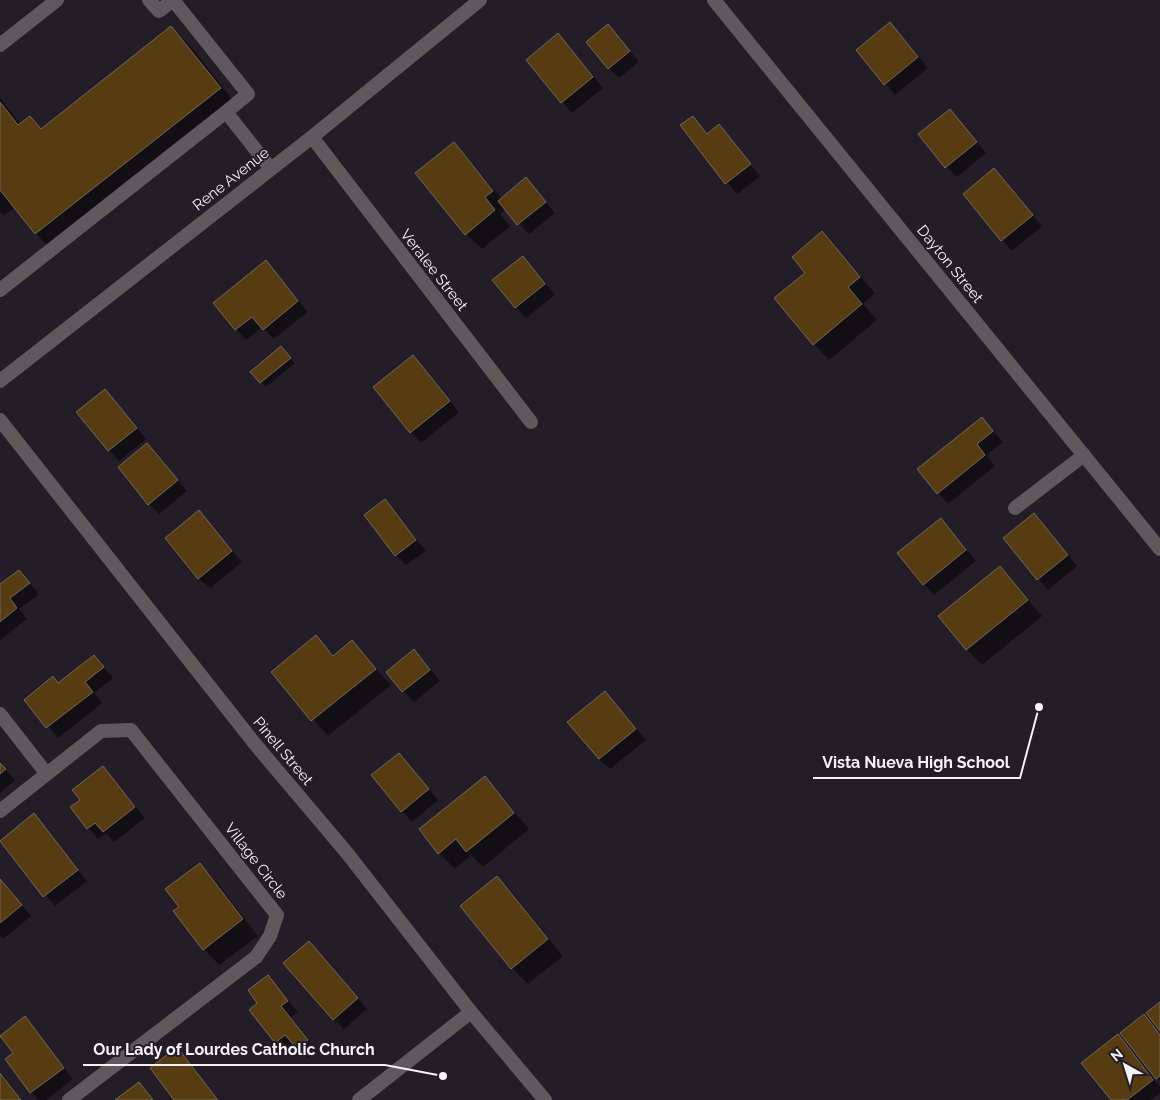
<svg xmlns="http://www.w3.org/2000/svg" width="1160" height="1100" viewBox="0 0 1160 1100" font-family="Raleway,sans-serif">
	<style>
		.shadow { fill: #0007 }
		.building { fill: #563c10; stroke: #71695f }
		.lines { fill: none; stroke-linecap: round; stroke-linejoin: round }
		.service { stroke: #5e595c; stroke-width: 14 }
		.minor { stroke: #5e595c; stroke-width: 14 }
		.tertiary { stroke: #5e595c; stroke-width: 14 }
		.labels { text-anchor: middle; stroke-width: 4; stroke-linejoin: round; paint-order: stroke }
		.street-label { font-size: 15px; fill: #f5f2f9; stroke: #221d26 }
		.leader { fill: none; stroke: #f5f2f9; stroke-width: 2 }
		.callout-dot { fill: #f5f2f9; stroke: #221d26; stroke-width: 2 }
		.callout-label { font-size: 16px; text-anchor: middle; font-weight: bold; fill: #f5f2f9; stroke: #221d26; stroke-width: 4; stroke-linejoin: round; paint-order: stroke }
	</style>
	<rect width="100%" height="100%" fill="#221d26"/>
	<path class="shadow" d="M 890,24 L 928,68 L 895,95 L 857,50 Z
		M 608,26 L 639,62 L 619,78 L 609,68 Z
		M 171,27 L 192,48 L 240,109 L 56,254 L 36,234 L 15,207 L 4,216 L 0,212 L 0,98 L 21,125 L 30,117 L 42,129 Z
		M 558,35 L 603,88 L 572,113 L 562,102 Z
		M 950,110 L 986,153 L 957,177 L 946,167 Z
		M 693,117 L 708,134 L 719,126 L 760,176 L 737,194 L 682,126 Z
		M 454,144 L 502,199 L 526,179 L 555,213 L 529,234 L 506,209 L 500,214 L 510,226 L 482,249 L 466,234 Z
		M 994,170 L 1042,226 L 1012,251 L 1002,240 Z
		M 822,233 L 875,293 L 863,304 L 877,320 L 829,360 L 814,344 L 807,273 Z
		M 523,258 L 555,295 L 526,318 L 494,281 Z
		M 265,262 L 308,312 L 274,339 L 262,327 L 246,340 L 215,303 Z
		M 286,353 L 295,363 L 266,387 L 261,382 Z
		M 413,356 L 459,412 L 421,443 L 411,432 Z
		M 105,391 L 146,439 L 119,461 L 78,413 Z
		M 982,419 L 1003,442 L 986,455 L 995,466 L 948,504 L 919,470 Z
		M 147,444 L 187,491 L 159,514 L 149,504 Z
		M 385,501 L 426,551 L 406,565 L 396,555 Z
		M 199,512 L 242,562 L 210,588 L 199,578 Z
		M 940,520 L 976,561 L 934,595 L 924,584 Z
		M 1044,525 L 1077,566 L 1048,590 L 1004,538 Z
		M 1000,567 L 1042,616 L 982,665 L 966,649 Z
		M 19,571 L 39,594 L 19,609 L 27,619 L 0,640 L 0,586 Z
		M 316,637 L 335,656 L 352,642 L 391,685 L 328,736 L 273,672 Z
		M 414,651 L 440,681 L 414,702 L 387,672 Z
		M 94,656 L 113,678 L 94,693 L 102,703 L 58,738 L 26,700 L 59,684 Z
		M 605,693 L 646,740 L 610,769 L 599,759 Z
		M 399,754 L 438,800 L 412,822 L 402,811 Z
		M 0,763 L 15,780 L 0,793 Z
		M 103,768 L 145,818 L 114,842 L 106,833 L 98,839 L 88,828 L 82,800 Z
		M 484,778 L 529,829 L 483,867 L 471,855 L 455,869 L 439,853 Z
		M 34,815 L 87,881 L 55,906 L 1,841 Z
		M 200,864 L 215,880 L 258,936 L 219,965 L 204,949 L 180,907 Z
		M 497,877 L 512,893 L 563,956 L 528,984 L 512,968 L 461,906 Z
		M 0,879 L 31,916 L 3,939 L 0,936 Z
		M 319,953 L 367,1009 L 344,1029 L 334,1019 Z
		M 268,977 L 298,1012 L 291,1017 L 317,1051 L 308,1058 L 295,1045 L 286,1052 L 276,1042 L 259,1003 Z
		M 1144,1016 L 1160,1034 L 1160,1081 L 1122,1033 Z
		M 25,1018 L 73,1079 L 46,1100 L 39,1100 L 31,1092 L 6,1059 L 14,1053 Z
		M 1118,1036 L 1160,1087 L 1160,1093 L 1151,1100 L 1112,1100 Z
		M 177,1049 L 187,1059 L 219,1100 L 176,1100 Z
		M 0,1071 L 22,1100 L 0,1100 Z"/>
	<path class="building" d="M 890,22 L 918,57 L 884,85 L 856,50 Z
		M 608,24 L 630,51 L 608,69 L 586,42 Z
		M 171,26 L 221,88 L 35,234 L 0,190 L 0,102 L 18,125 L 30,116 L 41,129 Z
		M 558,33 L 593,77 L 561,103 L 526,60 Z
		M 950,109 L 977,142 L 945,168 L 918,134 Z
		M 693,116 L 707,134 L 719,124 L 751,164 L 725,184 L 680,125 Z
		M 454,142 L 493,191 L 485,197 L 495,210 L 465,235 L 415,173 Z
		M 994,168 L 1033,215 L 1001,241 L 963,194 Z
		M 526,177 L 546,202 L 517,225 L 498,201 Z
		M 822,231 L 860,277 L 848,287 L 862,304 L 813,345 L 774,298 L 805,273 L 792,257 Z
		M 523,256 L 545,284 L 515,308 L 492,280 Z
		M 266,260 L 298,301 L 263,330 L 252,317 L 235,330 L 213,303 Z
		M 281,346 L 291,358 L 260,383 L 250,372 Z
		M 413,355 L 450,401 L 410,433 L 373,387 Z
		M 105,389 L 137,428 L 108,451 L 76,412 Z
		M 982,417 L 993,431 L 977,444 L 985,455 L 937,494 L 917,469 Z
		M 147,443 L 178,480 L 148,505 L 118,467 Z
		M 385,499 L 416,540 L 395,556 L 364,515 Z
		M 199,510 L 232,551 L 198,579 L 165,538 Z
		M 1034,513 L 1068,555 L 1037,580 L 1003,538 Z
		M 941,518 L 966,550 L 923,585 L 897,553 Z
		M 1000,566 L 1028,600 L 966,650 L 938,616 Z
		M 19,570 L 30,583 L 10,598 L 17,608 L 0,622 L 0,584 Z
		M 316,635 L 333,656 L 352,640 L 376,669 L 311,721 L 271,672 Z
		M 414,649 L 430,670 L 402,692 L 386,672 Z
		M 94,655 L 104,667 L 85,682 L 93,692 L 46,728 L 24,700 L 53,676 L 58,683 Z
		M 605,691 L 636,729 L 599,759 L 567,722 Z
		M 399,753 L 429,789 L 401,812 L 371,775 Z
		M 0,763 L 6,769 L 0,774 Z
		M 103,766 L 135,807 L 103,832 L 95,823 L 87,829 L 70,807 L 80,800 L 72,790 Z
		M 485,776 L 514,813 L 466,852 L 456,839 L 438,854 L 419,829 Z
		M 34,813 L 78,870 L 43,897 L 0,841 Z
		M 200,863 L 243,919 L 203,950 L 173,911 L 179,907 L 165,889 Z
		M 497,876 L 548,939 L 511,969 L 460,906 Z
		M 0,879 L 22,905 L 0,923 Z
		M 309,941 L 358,998 L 333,1020 L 283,963 Z
		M 268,975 L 288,1001 L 281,1006 L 308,1040 L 297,1049 L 285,1035 L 275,1043 L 249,1010 L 257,1003 L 248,990 Z
		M 1160,1002 L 1160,1031 L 1146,1013 Z
		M 1144,1014 L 1160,1035 L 1160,1076 L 1156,1079 L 1120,1033 Z
		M 25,1016 L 64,1068 L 30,1093 L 5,1059 L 13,1053 L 0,1036 Z
		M 1118,1034 L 1153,1080 L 1127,1100 L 1111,1100 L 1081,1063 Z
		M 177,1047 L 218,1100 L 174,1100 L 150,1068 Z
		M 0,1073 L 21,1100 L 0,1100 Z
		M 139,1082 L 153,1100 L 115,1100 Z"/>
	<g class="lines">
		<path class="service" d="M 149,0 L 159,11 L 173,0
			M 173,0 L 248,94 L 226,112 L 271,169
			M 0,45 L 57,0
			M 0,290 L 226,112
			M 1015,508 L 1084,455"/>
		<path class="minor" d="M 714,0 L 1160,549
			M 312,137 L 531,422
			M 0,381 L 312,137 L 480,0
			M 0,714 L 46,773
			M 0,811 L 101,731 L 131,730 L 277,915 L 270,936 L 256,957 L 69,1100
			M 359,1100 L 471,1012"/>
		<path class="tertiary" d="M 0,420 L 255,744 L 347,853 L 471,1012 L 545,1100"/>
	</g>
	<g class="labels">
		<g class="street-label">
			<text transform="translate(231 179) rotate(-38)" y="5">Rene Avenue</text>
			<text transform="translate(950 264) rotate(51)" y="5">Dayton Street</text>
			<text transform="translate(434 270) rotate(52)" y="5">Veralee Street</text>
			<text transform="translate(283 751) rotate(50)" y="5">Pinell Street</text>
			<text transform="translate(256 861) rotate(52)" y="5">Village Circle</text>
		</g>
	</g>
	<path class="leader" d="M1039 707L1020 778H813M443 1076L385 1065H83"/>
	<g class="callout-dot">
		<circle cx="1039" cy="707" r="5"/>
		<circle cx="443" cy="1076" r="5"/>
	</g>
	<g class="callout-label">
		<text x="916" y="768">Vista Nueva High School</text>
		<text x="234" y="1055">Our Lady of Lourdes Catholic Church</text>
	</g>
	<g transform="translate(1125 1065) rotate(321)" stroke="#221d26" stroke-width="4" paint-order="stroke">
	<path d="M0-4L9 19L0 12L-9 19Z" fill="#f5f2f9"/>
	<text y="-8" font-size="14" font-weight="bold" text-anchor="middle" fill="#f5f2f9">N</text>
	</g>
</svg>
